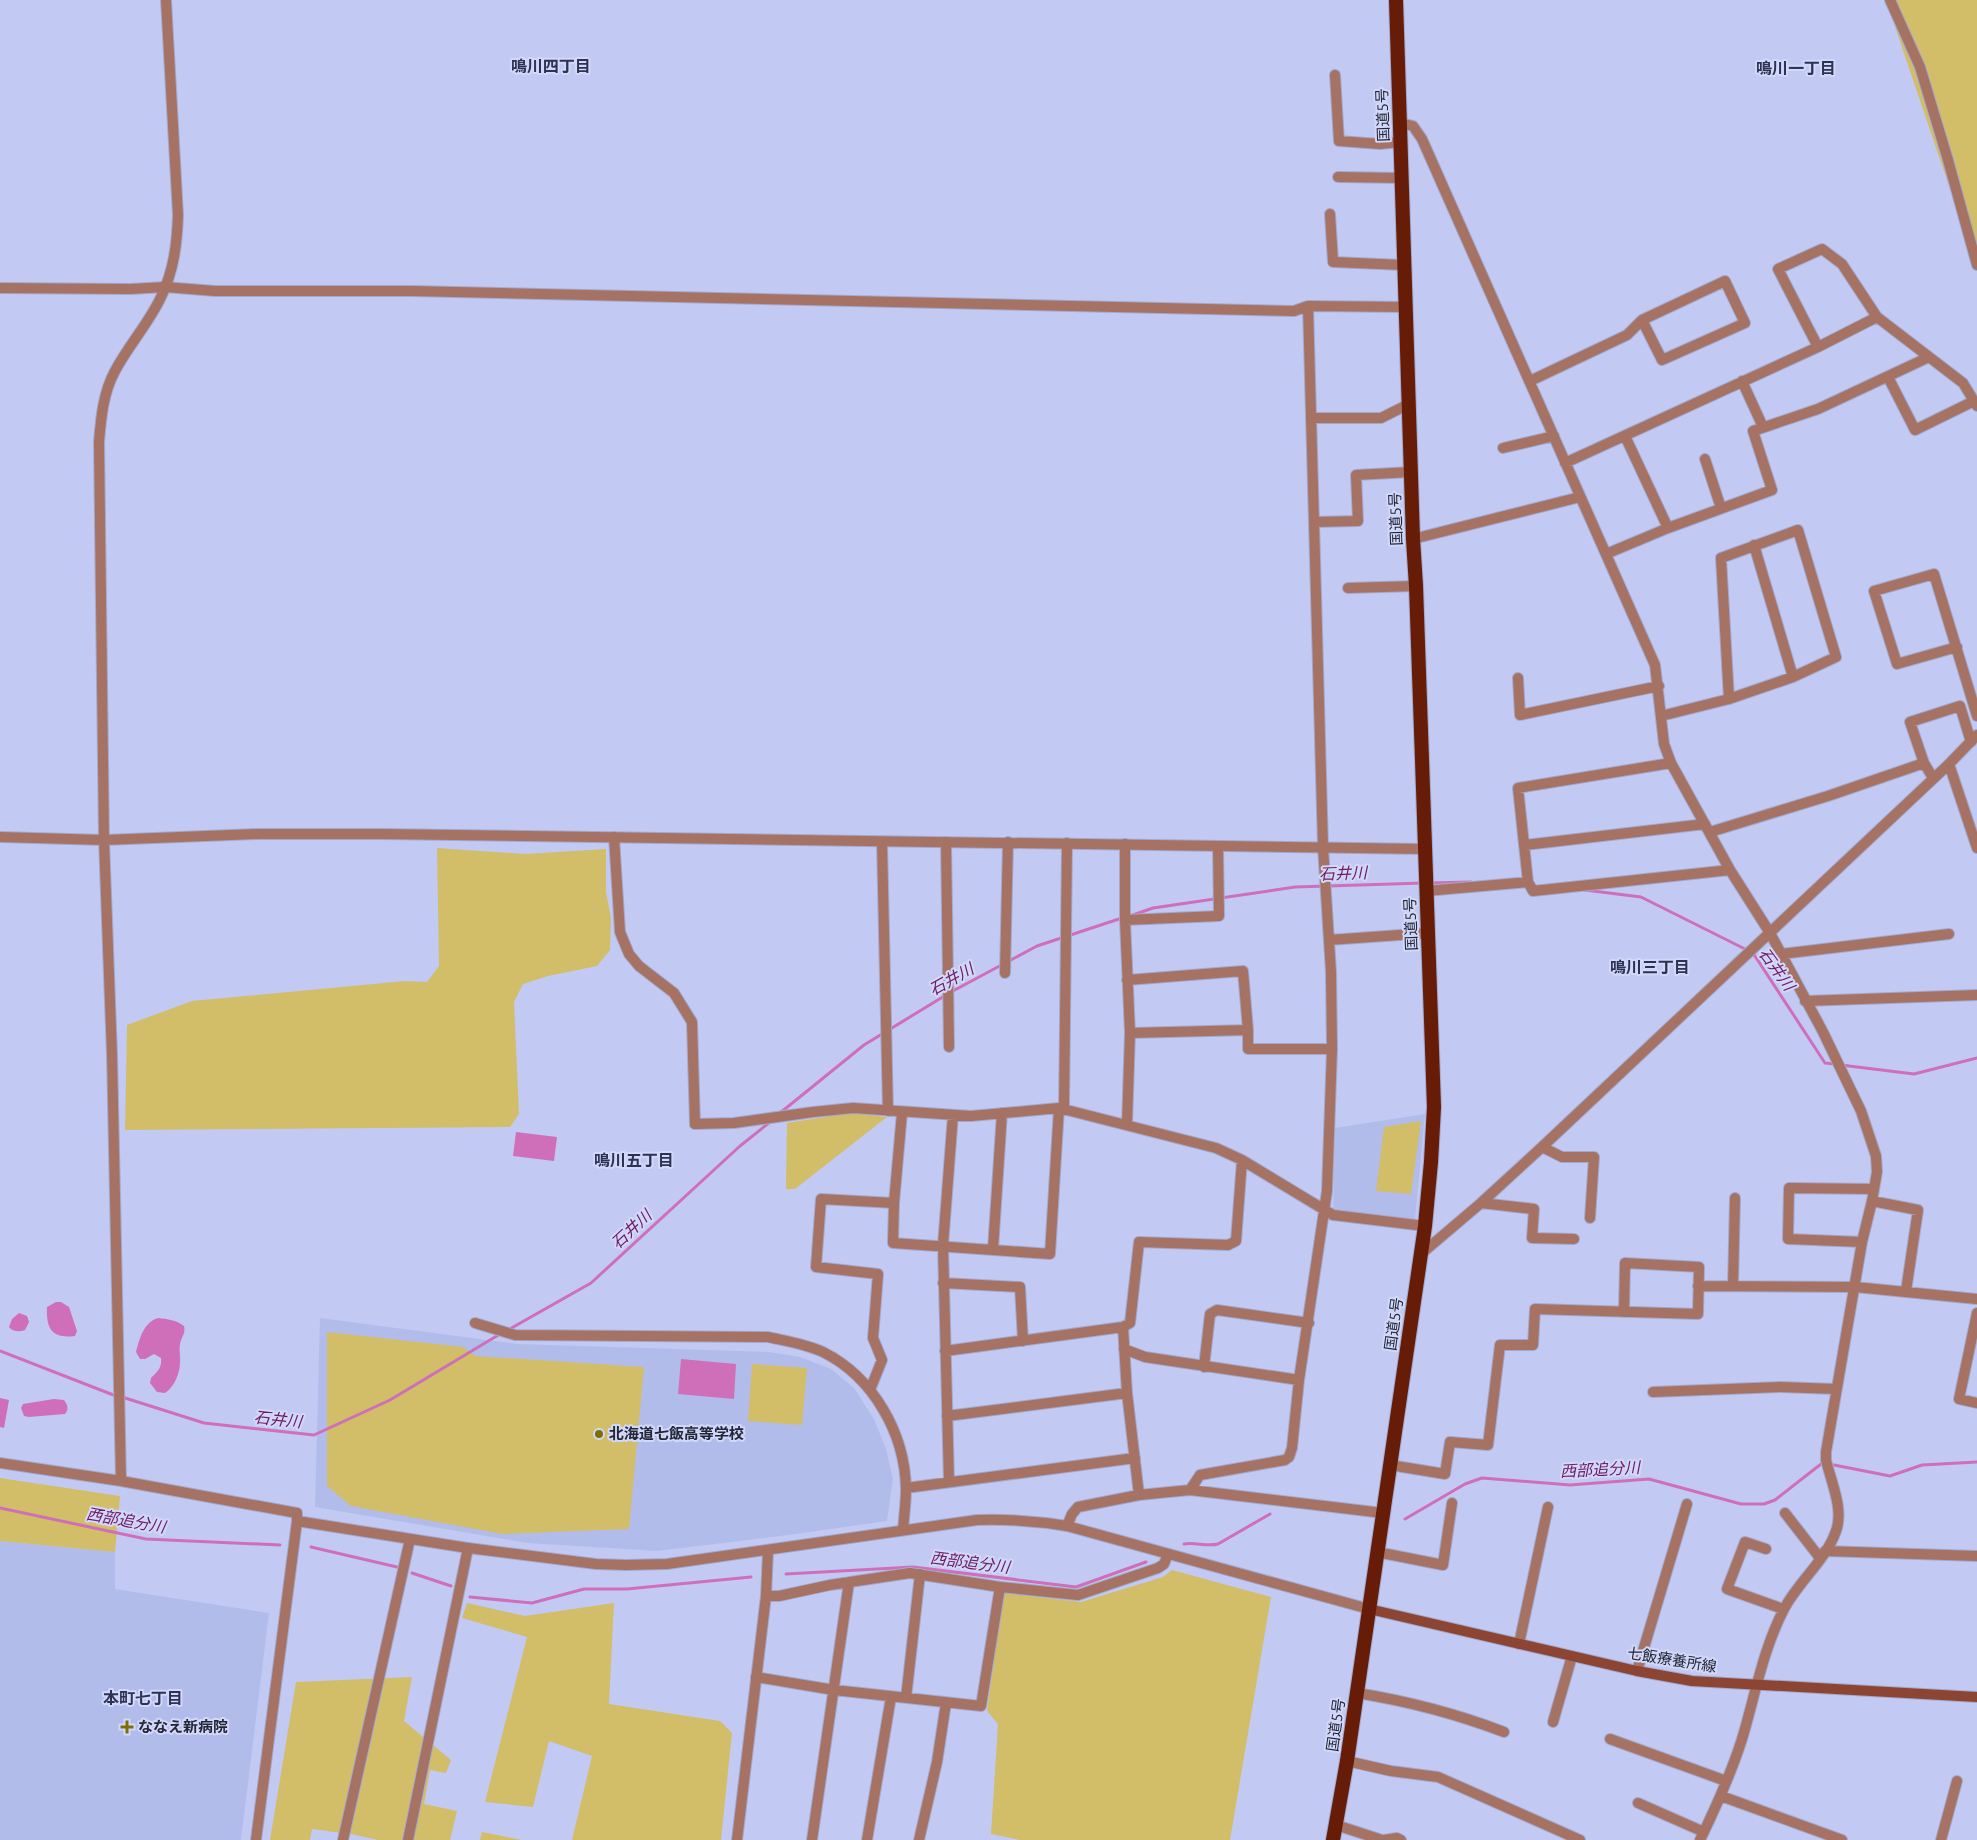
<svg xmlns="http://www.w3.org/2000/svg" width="1977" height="1840" viewBox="0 0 1977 1840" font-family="Ubuntu,'Noto Sans JP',sans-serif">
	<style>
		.built { fill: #b2bcea }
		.green { fill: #d2bd69 }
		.water { fill: #cf6fb9 }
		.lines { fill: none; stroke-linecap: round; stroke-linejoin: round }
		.stream { stroke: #cf6fb9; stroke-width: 3 }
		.minor-casing { stroke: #a2a9ce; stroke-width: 12 }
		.tertiary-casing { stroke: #a2a9ce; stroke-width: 12 }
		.secondary-casing { stroke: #a2a9ce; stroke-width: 12 }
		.trunk-casing { stroke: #a2a9ce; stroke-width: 16 }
		.minor { stroke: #a57264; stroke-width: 10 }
		.tertiary { stroke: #a57264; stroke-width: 10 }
		.secondary { stroke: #8c4532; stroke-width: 10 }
		.trunk { stroke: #661c06; stroke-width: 14 }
		.poi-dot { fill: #806d08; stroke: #d1d8f9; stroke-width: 2 }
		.labels { text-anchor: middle; stroke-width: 4; stroke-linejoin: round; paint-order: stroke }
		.street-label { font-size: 15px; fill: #232636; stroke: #d1d8f9 }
		.poi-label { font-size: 15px; font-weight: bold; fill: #232636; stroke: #d1d8f9; text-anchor: start }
		.neighbourhood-label { font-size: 16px; font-weight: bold; fill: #2d3253; stroke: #d1d8f9 }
		.water-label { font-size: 16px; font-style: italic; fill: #6f1960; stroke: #d1d8f9 }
	</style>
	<rect width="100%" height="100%" fill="#c2caf4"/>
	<path class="built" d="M 1425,1114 L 1415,1219 L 1333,1211 L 1335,1128 Z
		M 320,1318 L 518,1344 L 769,1352 L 800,1357 L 831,1369 L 854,1388 L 874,1419 L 886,1449 L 893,1479 L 887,1521 L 796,1534 L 657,1551 L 528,1543 L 315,1507 Z
		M 0,1541 L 115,1552 L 115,1589 L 269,1613 L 241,1840 L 0,1840 Z"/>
	<path class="green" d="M 1886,0 L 1977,0 L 1977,269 Z
		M 437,848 L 525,854 L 606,849 L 606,892 L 611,918 L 610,950 L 597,966 L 548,976 L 523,984 L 514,1002 L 519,1114 L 510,1127 L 125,1130 L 127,1025 L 192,1001 L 405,981 L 427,982 L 439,966 Z
		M 850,1113 L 887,1117 L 795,1189 L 786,1189 L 787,1123 Z
		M 1421,1121 L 1411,1194 L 1376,1191 L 1384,1127 Z
		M 327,1332 L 463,1347 L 476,1356 L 644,1367 L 629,1529 L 502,1534 L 351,1506 L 327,1486 Z
		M 752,1364 L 807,1368 L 802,1425 L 748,1421 Z
		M 0,1478 L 120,1496 L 115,1552 L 0,1541 Z
		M 1172,1570 L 1271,1597 L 1230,1840 L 1020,1840 L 991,1834 L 998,1724 L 987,1711 L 1003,1593 L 1081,1602 L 1163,1577 Z
		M 467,1603 L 525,1616 L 614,1603 L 609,1704 L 720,1721 L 732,1733 L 721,1840 L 572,1840 L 592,1756 L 549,1741 L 533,1807 L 485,1802 L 527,1637 L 462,1618 Z
		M 412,1677 L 404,1721 L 451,1760 L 446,1773 L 430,1770 L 424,1804 L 457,1811 L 450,1840 L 378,1840 L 356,1835 L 312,1829 L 310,1840 L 270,1840 L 296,1682 Z
		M 482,1832 L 522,1840 L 480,1840 Z"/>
	<path class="water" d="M 516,1132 L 557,1137 L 554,1161 L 513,1156 Z
		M 56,1302 L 61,1302 L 69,1307 L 77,1331 L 75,1336 C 52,1339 46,1329 47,1307 Z
		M 19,1313 L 27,1316 L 29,1322 L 25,1330 C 19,1332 13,1332 9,1327 L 12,1319 Z
		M 158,1318 C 168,1319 176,1320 184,1326 C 186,1334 181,1337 180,1345 C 179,1349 180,1353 180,1357 C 181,1370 176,1386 165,1393 L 157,1392 L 150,1383 L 151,1378 C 158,1371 162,1368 161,1358 L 154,1354 L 145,1359 L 140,1359 L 136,1352 C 140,1338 143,1323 158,1318 Z
		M 681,1359 L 736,1364 L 734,1399 L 678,1394 Z
		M 0,1398 L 9,1400 L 4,1428 L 0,1427 Z
		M 54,1399 L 64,1400 C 68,1406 69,1409 65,1414 L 29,1417 L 24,1416 L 21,1408 L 23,1404 Z"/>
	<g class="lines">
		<path class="stream" d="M 1430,883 L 1471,882
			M 1585,890 L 1641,897 L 1753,953 L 1825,1063 L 1835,1064
			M 1130,916 L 1153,908 L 1295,887 L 1424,883
			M 951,992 L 1037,946 L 1122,918
			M 1841,1065 L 1914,1074 L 1977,1058
			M 780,1113 L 864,1045 L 946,995
			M 508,1330 L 591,1283 L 740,1146 L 770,1122
			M 0,1351 L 116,1396
			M 122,1397 L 204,1423 L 314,1435 L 390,1400 L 500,1334
			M 1834,1465 L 1890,1476 L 1922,1465 L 1977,1462
			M 0,1508 L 146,1539 L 280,1545
			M 1405,1519 L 1465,1484 L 1482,1478 L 1570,1485 L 1649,1479 L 1741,1504 L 1764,1504 L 1775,1500 L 1821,1464
			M 1184,1544 C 1195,1542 1207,1547 1218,1544 L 1270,1514
			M 311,1547 L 397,1567
			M 412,1573 L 451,1586
			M 786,1574 L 913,1567 L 1076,1587 L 1146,1562
			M 470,1597 L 532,1603 L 584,1589 L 627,1589 L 751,1577"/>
		<defs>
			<path id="minor" d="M 1890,0 L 1920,67 L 1948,160 L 1977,265
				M 1335,75 L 1339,141 L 1380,144 L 1401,142
				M 1400,123 L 1413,126 L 1422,139 L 1655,665 L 1664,744 L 1671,763 L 1730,870 L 1770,933 L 1823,1032 L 1861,1111 L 1876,1156 L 1877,1172 L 1872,1201 L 1862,1242 L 1826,1452 L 1826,1460 C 1831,1482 1844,1509 1836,1531 C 1826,1560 1798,1582 1784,1609 C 1763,1649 1755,1696 1742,1739 C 1731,1774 1716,1807 1700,1840
				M 1338,177 L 1402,178
				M 1330,214 L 1333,262 L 1403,265
				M 0,288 L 131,289 L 165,287 L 215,291 L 412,291 L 1294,311 L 1308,306 L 1407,307
				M 1818,347 L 1778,269 L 1822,249 L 1842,264 L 1877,317 L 1963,383 L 1977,406
				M 1888,377 L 1915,430 L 1974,401
				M 1530,381 L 1627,335 L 1642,320 L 1662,360 L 1745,323 L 1725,281 L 1642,320
				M 1742,381 L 1763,427
				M 1311,418 L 1381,418 L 1409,404
				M 1625,436 L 1668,528
				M 1503,448 L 1554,436
				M 1705,459 L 1721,508
				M 1565,463 L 1818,347 L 1877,317
				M 1314,522 L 1358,521 L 1356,475 L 1411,472
				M 1413,539 L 1580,497
				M 1754,545 L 1793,677
				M 1606,554 L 1668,528 L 1772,490 L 1753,431 L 1818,409 L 1929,357
				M 1348,588 L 1416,586
				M 1957,647 L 1897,664 L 1874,591 L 1934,574 L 1977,716
				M 1518,678 L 1520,715 L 1659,686
				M 1661,716 L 1729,699 L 1721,558 L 1798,530 L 1836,657 L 1793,677 L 1729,699
				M 1949,764 L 1977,848
				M 1933,778 L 1924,763 L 1910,722 L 1960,706 L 1971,742
				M 1710,832 L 1828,796 L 1924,763
				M 882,842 L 888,1111
				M 946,842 L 949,1047
				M 1125,844 L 1125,920 L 1130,1033 L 1127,1125
				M 1525,845 L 1705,824
				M 1528,882 L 1518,788 L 1671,763
				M 1426,891 L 1528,882 L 1533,891 L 1730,870
				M 1125,920 L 1219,916 L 1218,846
				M 1329,940 L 1428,933
				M 1781,954 L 1949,934
				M 1005,973 L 1008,842
				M 1127,980 L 1243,971 L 1248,1030
				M 1805,1001 L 1977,995
				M 1130,1033 L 1248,1030 L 1248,1049 L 1332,1049
				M 1064,1109 L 1067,843
				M 902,1113 L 894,1203 L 893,1243 L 1050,1254 L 1059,1108
				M 695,1124 L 734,1123 L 813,1112 L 853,1108 L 971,1116 L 1059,1108 L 1216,1148 L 1242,1160 L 1333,1215 L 1425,1226
				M 1542,1147 L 1562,1157 L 1594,1157 L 1590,1218
				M 1872,1201 L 1918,1210 L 1906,1291
				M 1481,1203 L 1534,1209 L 1532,1238 L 1574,1239
				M 1862,1242 L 1788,1239 L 1789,1188 L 1874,1189
				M 993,1249 L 1002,1113
				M 1421,1254 L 1481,1203 L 1542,1147 L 1949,764 L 1977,735
				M 943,1283 L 1020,1287 L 1023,1341
				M 1698,1286 L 1855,1287 L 1977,1299
				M 1733,1286 L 1735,1198
				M 1977,1313 L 1959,1399 L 1977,1403
				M 475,1323 L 515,1335 L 768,1337 C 786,1341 806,1344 823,1352 C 873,1377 905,1433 906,1489 C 906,1502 904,1517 903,1530
				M 1124,1349 L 1145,1357 L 1299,1380
				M 945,1351 L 1123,1327
				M 1204,1367 L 1210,1314 L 1217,1310 L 1309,1323
				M 870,1390 L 882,1360 L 873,1338 L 878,1274 L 816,1267 L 821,1199 L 894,1203
				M 1653,1392 L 1780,1387 L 1836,1389
				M 947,1416 L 1127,1393
				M 1390,1465 L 1445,1474 L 1450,1442 L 1488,1445 L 1500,1345 L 1533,1345 L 1535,1309 L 1698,1314 L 1699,1267 L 1625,1263 L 1624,1312
				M 949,1482 L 943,1245 L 953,1115
				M 906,1488 L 1135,1458
				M 1190,1490 L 1200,1475 L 1285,1460 L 1289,1457 L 1292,1448 L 1299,1380 L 1327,1191 L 1332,1049 L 1331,972 L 1323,847 L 1308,306
				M 1139,1495 L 1127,1393 L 1123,1327 L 1130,1323 L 1139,1242 L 1228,1245 L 1236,1241 L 1242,1160
				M 1785,1513 L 1820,1558
				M 1067,1526 L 1072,1514 L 1078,1507 L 1139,1495 L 1190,1490 L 1383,1513
				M 1766,1549 L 1745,1542 L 1727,1589 L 1783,1609
				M 1825,1551 L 1977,1556
				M 1377,1552 L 1443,1565 L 1452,1503
				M 1000,1587 L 1078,1595 L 1158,1568 L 1164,1564 L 1168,1554
				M 1519,1644 L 1548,1507
				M 1637,1671 L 1687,1504
				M 756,1677 L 834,1690 L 981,1706 L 1000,1587 L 910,1573 L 830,1585 L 779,1596 L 766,1596
				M 1357,1693 C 1407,1701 1457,1714 1504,1732
				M 906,1698 L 920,1574
				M 1553,1722 L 1572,1656
				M 1610,1739 L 1726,1781
				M 1347,1761 L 1391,1771 L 1438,1777 L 1580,1840
				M 1721,1796 L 1842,1840
				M 1638,1803 L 1704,1832
				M 1336,1825 L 1382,1840
				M 343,1840 L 410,1539
				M 408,1840 L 468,1548
				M 812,1840 L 849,1582
				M 867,1840 L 891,1697
				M 919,1840 L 937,1762 L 946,1703
				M 1384,1840 L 1397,1838 L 1401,1840
				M 1941,1840 L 1957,1781"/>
			<path id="tertiary" d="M 0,837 L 104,840 L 259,834 L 381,834 L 1425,849
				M 614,837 L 620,932 L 629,954 L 639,966 L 674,993 L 692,1022 L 695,1124
				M 0,1463 L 121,1481 L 297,1513 L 297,1521 L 468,1548 L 596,1564 L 626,1565 L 667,1564 L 977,1520 C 1008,1519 1037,1521 1067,1526 L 1369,1609
				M 121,1481 L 112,1055 L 104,840 L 99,442 C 101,418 103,393 115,371 C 128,346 149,323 161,297 C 174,270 177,244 178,215 L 166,0
				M 256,1840 L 297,1521
				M 737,1840 L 766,1596 L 768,1551"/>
			<path id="secondary" d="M 1369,1609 L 1637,1671 L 1692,1681 L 1977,1697"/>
			<path id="trunk" d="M 1333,1840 L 1347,1761 L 1425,1226 L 1431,1162 L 1434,1107 L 1416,586 L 1413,539 L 1396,0"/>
		</defs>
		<use href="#minor" class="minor-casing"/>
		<use href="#tertiary" class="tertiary-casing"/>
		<use href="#secondary" class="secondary-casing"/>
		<use href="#trunk" class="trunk-casing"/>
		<use href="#minor" class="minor"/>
		<use href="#tertiary" class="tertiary"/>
		<use href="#secondary" class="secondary"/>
		<use href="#trunk" class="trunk"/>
	</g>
	<g class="poi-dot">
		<circle cx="599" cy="1434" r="5"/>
		<path d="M124.5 1719.5h5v5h5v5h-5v5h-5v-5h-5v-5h5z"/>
	</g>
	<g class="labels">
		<g class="street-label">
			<text transform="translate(1383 115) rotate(-92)" y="5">国道5号</text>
			<text transform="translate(1396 519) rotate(-92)" y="5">国道5号</text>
			<text transform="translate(1411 924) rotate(-92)" y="5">国道5号</text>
			<text transform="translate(1394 1324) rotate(-82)" y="5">国道5号</text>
			<text transform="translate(1672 1660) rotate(9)" y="5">七飯療養所線</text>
			<text transform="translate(1336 1725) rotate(-82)" y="5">国道5号</text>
		</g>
		<g class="poi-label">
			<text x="609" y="1439">北海道七飯高等学校</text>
			<text x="138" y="1732">ななえ新病院</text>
		</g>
		<g class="neighbourhood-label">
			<text x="551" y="72">鳴川四丁目</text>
			<text x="1796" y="74">鳴川一丁目</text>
			<text x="1650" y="973">鳴川三丁目</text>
			<text x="634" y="1166">鳴川五丁目</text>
			<text x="143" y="1704">本町七丁目</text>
		</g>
		<g class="water-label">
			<text transform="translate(1343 873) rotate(-2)" y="6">石井川</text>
			<text transform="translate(1777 969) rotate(54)" y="6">石井川</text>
			<text transform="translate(951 979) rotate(-29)" y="6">石井川</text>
			<text transform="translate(631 1229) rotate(-43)" y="6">石井川</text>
			<text transform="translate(278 1419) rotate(6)" y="6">石井川</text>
			<text transform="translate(1600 1469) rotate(-3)" y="6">西部追分川</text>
			<text transform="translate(126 1520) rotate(10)" y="6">西部追分川</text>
			<text transform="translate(970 1562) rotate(7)" y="6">西部追分川</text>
		</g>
	</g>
</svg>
